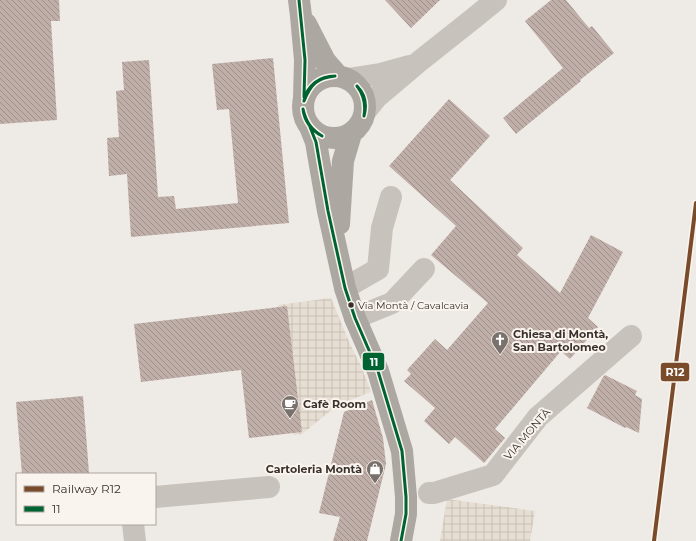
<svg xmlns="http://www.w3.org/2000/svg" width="696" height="541" viewBox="0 0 696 541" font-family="Montserrat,sans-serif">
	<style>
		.plaza { fill: url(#plaza-grid) }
		.building { fill: url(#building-back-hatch) }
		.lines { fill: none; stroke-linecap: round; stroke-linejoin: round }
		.minor { stroke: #c8c2bd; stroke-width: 22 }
		.major { stroke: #ada7a2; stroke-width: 22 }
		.bus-1-casing { stroke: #faf4ee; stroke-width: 6 }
		.bus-1 { stroke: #006332; stroke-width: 3 }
		.rail-1-casing { stroke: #faf4ee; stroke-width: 7 }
		.rail-1 { stroke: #7a4b2a; stroke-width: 4 }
		.bus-dot { fill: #39302b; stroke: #faf4ee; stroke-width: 1.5 }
		.labels { text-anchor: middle; stroke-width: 4; stroke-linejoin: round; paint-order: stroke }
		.bus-label { font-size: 10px; fill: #39302b; stroke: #faf4ee; text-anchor: start }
		.poi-label { font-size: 11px; font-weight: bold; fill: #39302b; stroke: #faf4ee; text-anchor: start }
		.street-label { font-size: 11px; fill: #39302b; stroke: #faf4ee }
		.line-badge { stroke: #faf4ee; stroke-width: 1.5 }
		.badge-label { font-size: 11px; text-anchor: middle; font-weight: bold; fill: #fff }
	</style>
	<defs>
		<pattern id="plaza-grid" width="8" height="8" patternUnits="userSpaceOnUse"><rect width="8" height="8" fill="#e7ded3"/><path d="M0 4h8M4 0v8" fill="none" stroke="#c7bfb5"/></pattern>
		<pattern id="building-back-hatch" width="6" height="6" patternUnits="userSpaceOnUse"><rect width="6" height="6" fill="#c0afa8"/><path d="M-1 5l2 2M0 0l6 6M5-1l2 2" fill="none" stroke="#9d8f89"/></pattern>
	</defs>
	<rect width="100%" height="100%" fill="#eeeae5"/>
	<path class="plaza" d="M 331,298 L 350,344 L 362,368 L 371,392 L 339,404 L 302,434 L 293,435 L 278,305 Z
		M 447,499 L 535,511 L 530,541 L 440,541 Z"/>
	<path class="building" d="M 0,0 L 59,0 L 60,21 L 51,21 L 57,120 L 0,124 Z
		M 385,0 L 440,0 L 411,28 Z
		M 551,0 L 566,0 L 589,28 L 592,26 L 614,53 L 580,80 L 581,81 L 516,134 L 503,118 L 563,68 L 525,21 Z
		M 273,58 L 289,223 L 131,237 L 127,174 L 109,176 L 107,138 L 119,137 L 116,91 L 124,90 L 122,62 L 149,60 L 158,197 L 174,196 L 176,209 L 238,203 L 229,109 L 217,110 L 212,64 Z
		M 449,99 L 490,136 L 450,180 L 523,248 L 517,255 L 560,293 L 591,235 L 623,252 L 588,318 L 598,327 L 570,359 L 561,351 L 495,429 L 505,438 L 484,463 L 455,437 L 449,444 L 424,421 L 435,408 L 404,381 L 411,374 L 407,370 L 435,339 L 447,350 L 488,303 L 431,255 L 456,226 L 389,166 Z
		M 287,306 L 302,432 L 249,438 L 241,370 L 141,382 L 134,324 Z
		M 605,375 L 637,391 L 635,395 L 642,399 L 639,433 L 626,427 L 625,428 L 587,408 L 603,377 Z
		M 83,396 L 89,473 L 76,474 L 22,474 L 16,402 Z
		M 372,400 L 383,438 L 386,464 L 367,541 L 333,541 L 340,517 L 319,513 L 344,412 Z"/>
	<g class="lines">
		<path class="minor" d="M 348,79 L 380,74 L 409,66
			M 365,112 L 377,97 L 416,64 L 474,18 L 496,0
			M 345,288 L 378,269 L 382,228 L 391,197
			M 355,318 L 392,303 L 424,269
			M 429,493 L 434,493 L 493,475 L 538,417 L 631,336
			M 155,497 L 269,487
			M 133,524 L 135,541"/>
		<path class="major" d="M 299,0 L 301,16 L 305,60 L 304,97
			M 306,24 L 325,61 L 338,76
			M303 107a31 31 0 1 1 62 0a31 31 0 1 1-62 0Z
			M 310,127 L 316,142 L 318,154 L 328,211 L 345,288 L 355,318 L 378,371 L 402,451 L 406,497 L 406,514 L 401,541
			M 339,224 L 343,161 L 351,134"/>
		<defs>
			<path id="bus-1" d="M 299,0 L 305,60 L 304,97
				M 357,86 C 365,94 367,105 364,116
				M 357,86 C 364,95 366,104 364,116
				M 304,101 C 307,85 320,76 335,76
				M 304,101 C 311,84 317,78 335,76
				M 303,109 C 306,122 311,129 322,136
				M 303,109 C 304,121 312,131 322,136
				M 310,127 L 316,142 L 328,211 L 345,288 L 355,318 L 378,371 L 402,451 L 406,497 L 406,514 L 401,541"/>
		</defs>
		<use href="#bus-1" class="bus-1-casing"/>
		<use href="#bus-1" class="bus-1"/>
		<defs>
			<path id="rail-1" d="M 654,541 L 696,203"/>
		</defs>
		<use href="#rail-1" class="rail-1-casing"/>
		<use href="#rail-1" class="rail-1"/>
	</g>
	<defs>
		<symbol id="church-pin" viewBox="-11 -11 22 30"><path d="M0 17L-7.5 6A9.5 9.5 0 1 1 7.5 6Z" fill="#78716c" stroke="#faf4ee"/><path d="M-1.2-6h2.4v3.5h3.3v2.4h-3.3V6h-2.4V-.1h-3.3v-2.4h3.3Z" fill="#fff"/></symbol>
		<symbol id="cafe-pin" viewBox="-11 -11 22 30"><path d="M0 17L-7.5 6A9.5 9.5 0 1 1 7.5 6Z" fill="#78716c" stroke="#faf4ee"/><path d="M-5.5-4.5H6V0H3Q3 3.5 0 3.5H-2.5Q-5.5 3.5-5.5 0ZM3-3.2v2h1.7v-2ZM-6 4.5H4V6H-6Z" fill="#fff"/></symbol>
		<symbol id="shop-pin" viewBox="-11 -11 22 30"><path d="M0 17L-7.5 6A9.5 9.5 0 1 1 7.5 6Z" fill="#78716c" stroke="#faf4ee"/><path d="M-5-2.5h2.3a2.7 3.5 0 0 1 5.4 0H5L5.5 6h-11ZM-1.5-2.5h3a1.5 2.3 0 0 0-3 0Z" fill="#fff"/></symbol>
	</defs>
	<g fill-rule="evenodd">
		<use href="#church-pin" x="490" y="330" width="20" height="27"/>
		<use href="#cafe-pin" x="280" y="394" width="20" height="27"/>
		<use href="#shop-pin" x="365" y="459" width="20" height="27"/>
	</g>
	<circle class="bus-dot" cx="351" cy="305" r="3.5"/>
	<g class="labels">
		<g class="bus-label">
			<text x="358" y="309">Via Montà / Cavalcavia</text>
		</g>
		<g class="poi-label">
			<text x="513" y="338">Chiesa di Montà,<tspan x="513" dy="13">San Bartolomeo</tspan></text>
			<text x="303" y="408">Cafè Room</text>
			<text x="362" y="473" text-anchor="end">Cartoleria Montà</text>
		</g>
		<g class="street-label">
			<text transform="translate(527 434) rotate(-49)" y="4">VIA MONTÀ</text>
		</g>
	</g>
	<g class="line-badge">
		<rect x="362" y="352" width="23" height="19" rx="4" fill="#006332"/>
		<rect x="660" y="362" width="30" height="20" rx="4" fill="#7a4b2a"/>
	</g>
	<g class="badge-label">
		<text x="374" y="366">11</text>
		<text x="675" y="376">R12</text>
	</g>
	<rect x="16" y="473" width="140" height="52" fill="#faf4ee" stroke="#ada6a0"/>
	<rect x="24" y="486" width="20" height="6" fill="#7a4b2a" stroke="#ada6a0"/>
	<text x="52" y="493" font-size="12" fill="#39302b">Railway R12</text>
	<rect x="24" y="506" width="20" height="6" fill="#006332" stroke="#ada6a0"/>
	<text x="52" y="513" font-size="12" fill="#39302b">11</text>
</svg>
